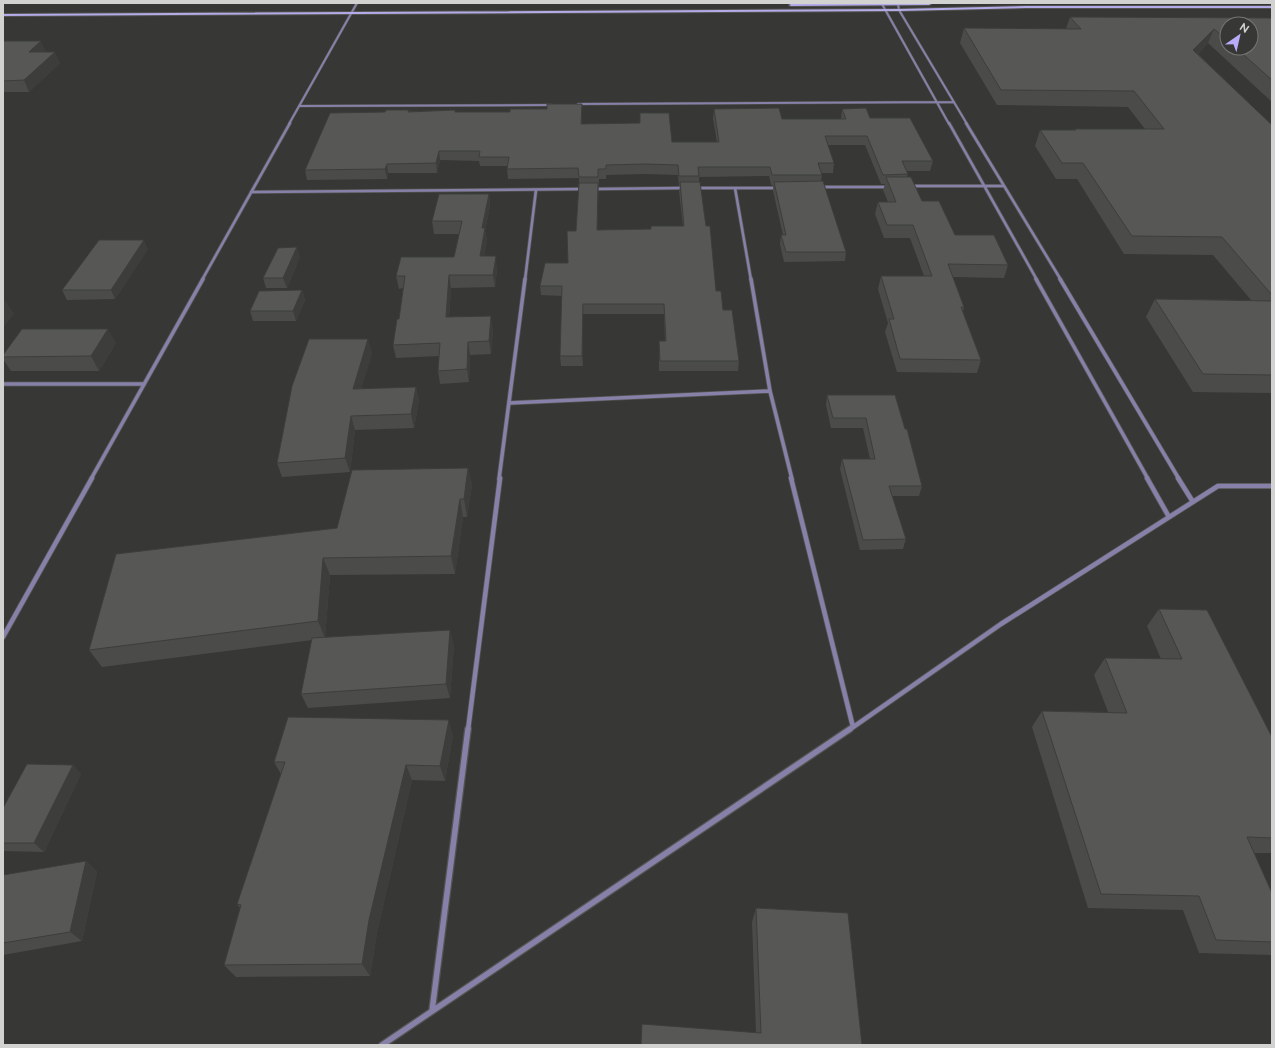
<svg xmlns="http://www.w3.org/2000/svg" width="1275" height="1048" viewBox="0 0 1275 1048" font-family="Raleway,sans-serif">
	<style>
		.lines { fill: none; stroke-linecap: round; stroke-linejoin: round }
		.street-far4-casing { stroke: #535451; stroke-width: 3 }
		.street-far3-casing { stroke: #535451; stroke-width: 4 }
		.street-far2-casing { stroke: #535451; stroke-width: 5 }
		.street-far1-casing { stroke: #535451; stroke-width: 6 }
		.street-casing { stroke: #535451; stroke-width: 8 }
		.secondary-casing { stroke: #535451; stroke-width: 2 }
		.street-far4 { stroke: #8781a9; stroke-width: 2 }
		.street-far3 { stroke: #8781a9; stroke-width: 2.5 }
		.street-far2 { stroke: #8781a9; stroke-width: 3.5 }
		.street-far1 { stroke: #8781a9; stroke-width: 4.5 }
		.street { stroke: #8781a9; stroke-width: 5.5 }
		.secondary { fill: #b4abe9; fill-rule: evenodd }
		.wall { fill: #4b4c49; fill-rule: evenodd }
		.shaded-wall { fill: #3d3e3c }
		.building { fill: #575855; stroke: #3d3e3c }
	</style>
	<rect width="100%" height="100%" fill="#373835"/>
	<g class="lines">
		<defs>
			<path id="street-far4" d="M 882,4 L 949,124
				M 898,4 L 899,10 L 967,124
				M 578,104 L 954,102
				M 299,106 L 551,105
				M 289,124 L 357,3"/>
			<path id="street-far3" d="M 949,123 L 1037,280
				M 966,123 L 1061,280
				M 910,186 L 1004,186
				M 820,187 L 889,187
				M 696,188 L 777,188
				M 735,188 L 751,280
				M 594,189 L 683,188
				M 251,192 L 583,189
				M 202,280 L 290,123
				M 525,280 L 536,190"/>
			<path id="street-far2" d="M 751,279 L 770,391 L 792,479
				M 1036,279 L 1148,479
				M 1060,279 L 1179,479
				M 3,384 L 144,384
				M 509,403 L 770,391
				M 91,479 L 203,279
				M 499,479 L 525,279"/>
			<path id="street-far1" d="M 791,478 L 853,727
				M 1147,478 L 1169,517
				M 1178,478 L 1193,502
				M 3,637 L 92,478
				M 468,730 L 500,478
				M 849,730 L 1001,624 L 1218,486 L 1272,486"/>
			<path id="street" d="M 432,1011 L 468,729
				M 382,1045 L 850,729"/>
			<path id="secondary" d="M 911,3 L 931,4 L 929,5 L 791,6 L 789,5 L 791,4 Z
				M 1026,6 L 1272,6 L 1272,8 L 1026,8 L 899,11 L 3,16 L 3,14 L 899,9 Z"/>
		</defs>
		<use href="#street-far4" class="street-far4-casing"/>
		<use href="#street-far3" class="street-far3-casing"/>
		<use href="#street-far2" class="street-far2-casing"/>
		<use href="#street-far1" class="street-far1-casing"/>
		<use href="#street" class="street-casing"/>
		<use href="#secondary" class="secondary-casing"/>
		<use href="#street-far4" class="street-far4"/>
		<use href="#street-far3" class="street-far3"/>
		<use href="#street-far2" class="street-far2"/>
		<use href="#street-far1" class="street-far1"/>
		<use href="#street" class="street"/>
		<use href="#secondary" class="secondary"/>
	</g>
	<path class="wall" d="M 1070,17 L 1272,18 L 1272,102 L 1208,43 L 1198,54 L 1272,125 L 1272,393 L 1193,392 L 1146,317 L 1155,299 L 1251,300 L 1213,255 L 1124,254 L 1077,179 L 1056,179 L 1035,146 L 1040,130 L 1074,130 L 1074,129 L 1145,129 L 1128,107 L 997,105 L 960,43 L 964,28 L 1066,29 ZM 1227,24 L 1251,48 L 1227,48 Z
		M 3,41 L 46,52 L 60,63 L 29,92 L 3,92 Z
		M 582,104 L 582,124 L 640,123 L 640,113 L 672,142 L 717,142 L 713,118 L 714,109 L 782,119 L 841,119 L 842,109 L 870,118 L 933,161 L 930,171 L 906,171 L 908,174 L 907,177 L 922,201 L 955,235 L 1008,265 L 1004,278 L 953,277 L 964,307 L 963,312 L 981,360 L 977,373 L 897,372 L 885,332 L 888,323 L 878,289 L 881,276 L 924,276 L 910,238 L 884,238 L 875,214 L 878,202 L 888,202 L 883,190 L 885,184 L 881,184 L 865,145 L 828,145 L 834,163 L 833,173 L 821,173 L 822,175 L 821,181 L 846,252 L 845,261 L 784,262 L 780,244 L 781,235 L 783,235 L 773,191 L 773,185 L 771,185 L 769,176 L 699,177 L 699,182 L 716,291 L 739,361 L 738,371 L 659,371 L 659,341 L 665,341 L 664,314 L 583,314 L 583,366 L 561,366 L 560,356 L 562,296 L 541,295 L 540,286 L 568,263 L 576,231 L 579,183 L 579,178 L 508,179 L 507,169 L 507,166 L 480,166 L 479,161 L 440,160 L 437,173 L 388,173 L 387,179 L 307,180 L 305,170 L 385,112 L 455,110 L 455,112 L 510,112 L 547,109 ZM 645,174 L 678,175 L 679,186 L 680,186 L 679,191 L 683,226 L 651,229 L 597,230 L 599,179 L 606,179 L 606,175 Z
		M 489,194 L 490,206 L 485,231 L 487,241 L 484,256 L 497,269 L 495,287 L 451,288 L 449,317 L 493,329 L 491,354 L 470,355 L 469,382 L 440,384 L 438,371 L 439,356 L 396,358 L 393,345 L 399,319 L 403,288 L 399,289 L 396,276 L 454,257 L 459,234 L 434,234 L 432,221 Z
		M 148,249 L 115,299 L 67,300 L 62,290 Z
		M 300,257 L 287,288 L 266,288 L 263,278 Z
		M 302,290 L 305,300 L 296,321 L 253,321 L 250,311 Z
		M 116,343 L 99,371 L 11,371 L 3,359 L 3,355 Z
		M 372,353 L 361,389 L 416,387 L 419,401 L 414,428 L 355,430 L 350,472 L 282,477 L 277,463 Z
		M 827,395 L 895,395 L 922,486 L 919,496 L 892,496 L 906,539 L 903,549 L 860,550 L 840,469 L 842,459 L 870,459 L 863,428 L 831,428 L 826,405 Z
		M 468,468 L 472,485 L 467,517 L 463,517 L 455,574 L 330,575 L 325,638 L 454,644 L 450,698 L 308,708 L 301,694 L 312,640 L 102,667 L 89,650 L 337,528 Z
		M 1159,609 L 1272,737 L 1272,853 L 1254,853 L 1272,893 L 1272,955 L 1199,953 L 1183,910 L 1088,908 L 1032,727 L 1042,711 L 1108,712 L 1094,675 L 1105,658 L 1161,659 L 1147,626 Z
		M 453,735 L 445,781 L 412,780 L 377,933 L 370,976 L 236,977 L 224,965 L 240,908 L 237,904 L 281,774 L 274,762 Z
		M 73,765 L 81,774 L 44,852 L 3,851 L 3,808 Z
		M 86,861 L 97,872 L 82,941 L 3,955 L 3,875 Z
		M 756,908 L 862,1045 L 756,1033 L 752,922 Z"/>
	<path class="shaded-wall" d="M 1214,29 L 1208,43 L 1187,65 L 1193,50 Z
		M 41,41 L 46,52 L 29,52 Z
		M 55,52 L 60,63 L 29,92 L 24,80 Z
		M 439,151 L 440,160 L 437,173 L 436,163 Z
		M 387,164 L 388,173 L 387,179 L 385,169 Z
		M 489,194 L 490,206 L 485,231 L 487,241 L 482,269 L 480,256 L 482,228 Z
		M 144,240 L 148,249 L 115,299 L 111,290 Z
		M 297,247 L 300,257 L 287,288 L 283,278 Z
		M 496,256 L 497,269 L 495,287 L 493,275 Z
		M 449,275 L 451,288 L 448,330 L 446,317 Z
		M 302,290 L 305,300 L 296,321 L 293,311 Z
		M 5,300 L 14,314 L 3,328 L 3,303 Z
		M 583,304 L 583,366 L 582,356 Z
		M 491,316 L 493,329 L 491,354 L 489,341 Z
		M 108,329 L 116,343 L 99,371 L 91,356 Z
		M 368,339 L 372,353 L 357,403 L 353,389 Z
		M 468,342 L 470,355 L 469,382 L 467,369 Z
		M 416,387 L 419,401 L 414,428 L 411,414 Z
		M 351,416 L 355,430 L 350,472 L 345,458 Z
		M 468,468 L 472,485 L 467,517 L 464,499 Z
		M 460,499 L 463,517 L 455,574 L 451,556 Z
		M 323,558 L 330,575 L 325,638 L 318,621 Z
		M 450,630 L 454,644 L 450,698 L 446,684 Z
		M 449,720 L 453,735 L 445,781 L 440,766 Z
		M 73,765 L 81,774 L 44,852 L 34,843 Z
		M 406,765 L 412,780 L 377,933 L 370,976 L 362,964 L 369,920 Z
		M 86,861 L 97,872 L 82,941 L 70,932 Z"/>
	<path class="building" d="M 1070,17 L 1272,18 L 1272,80 L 1236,48 L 1251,48 L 1251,24 L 1227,24 L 1227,40 L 1214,29 L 1193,50 L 1272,125 L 1272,295 L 1222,237 L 1132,236 L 1083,163 L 1062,163 L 1040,130 L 1076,130 L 1074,129 L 1164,129 L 1134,91 L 1001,90 L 964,28 L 1081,29 Z
		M 3,41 L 41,41 L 29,52 L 55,52 L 24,80 L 3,81 Z
		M 547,104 L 582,104 L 581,124 L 640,123 L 640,113 L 669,113 L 672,142 L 719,142 L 714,109 L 779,108 L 782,119 L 846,119 L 842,109 L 866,108 L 870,118 L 910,118 L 933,161 L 902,161 L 908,174 L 883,175 L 867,136 L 825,136 L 834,163 L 818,163 L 822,175 L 772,175 L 770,167 L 698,167 L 699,176 L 679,176 L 678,165 L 645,164 L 606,165 L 606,169 L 598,169 L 598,177 L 579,177 L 578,168 L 507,169 L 509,157 L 479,157 L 480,151 L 439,151 L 436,163 L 387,164 L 385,169 L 305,170 L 330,113 L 385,112 L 386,110 L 409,110 L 408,112 L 455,110 L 455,112 L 510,112 L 510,109 L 547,109 Z
		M 886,177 L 911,177 L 922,201 L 939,201 L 955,235 L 994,235 L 1008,265 L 948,264 L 964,307 L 961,307 L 981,360 L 900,359 L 889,319 L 894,319 L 881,276 L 932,276 L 913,225 L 887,225 L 878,202 L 896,202 Z
		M 823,181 L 846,252 L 786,252 L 781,235 L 786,235 L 774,182 Z
		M 680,182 L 700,182 L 706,226 L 710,226 L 716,291 L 721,291 L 723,310 L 732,310 L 739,361 L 660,361 L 659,341 L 666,341 L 664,304 L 583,304 L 582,356 L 560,356 L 562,286 L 540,286 L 545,263 L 568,263 L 567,231 L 576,231 L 579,183 L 598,183 L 597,230 L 651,229 L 651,226 L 684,226 Z
		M 439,194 L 489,194 L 482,228 L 485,228 L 480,256 L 496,256 L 493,275 L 449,275 L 446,317 L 491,316 L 489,341 L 468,342 L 467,369 L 438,371 L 440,343 L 393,345 L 397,319 L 399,319 L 405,276 L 396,276 L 401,257 L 454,257 L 462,221 L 432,221 Z
		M 99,240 L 144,240 L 111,290 L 62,290 Z
		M 297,247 L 283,278 L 263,278 L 278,248 Z
		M 302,290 L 293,311 L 250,311 L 259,291 Z
		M 1155,299 L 1272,301 L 1272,375 L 1203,374 Z
		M 22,329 L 108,329 L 91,356 L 3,357 L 3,355 Z
		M 309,339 L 368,339 L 353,389 L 416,387 L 411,414 L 351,416 L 345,458 L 277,463 L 292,386 Z
		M 827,395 L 895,395 L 905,429 L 907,429 L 922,486 L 889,486 L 906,539 L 863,540 L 842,459 L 875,459 L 866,418 L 833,418 Z
		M 468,468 L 464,499 L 460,499 L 451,556 L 323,558 L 318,621 L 89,650 L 116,554 L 337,528 L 352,470 Z
		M 1159,609 L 1207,610 L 1272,737 L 1272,838 L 1247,837 L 1272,893 L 1272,942 L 1216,940 L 1199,896 L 1101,894 L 1042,711 L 1127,713 L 1105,658 L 1182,659 Z
		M 450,630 L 446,684 L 301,694 L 312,638 Z
		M 288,717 L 449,720 L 440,766 L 406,765 L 369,920 L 362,964 L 224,965 L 241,905 L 237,904 L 285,762 L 274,762 Z
		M 27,764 L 73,765 L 34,843 L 3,843 L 3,808 Z
		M 86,861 L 70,932 L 3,943 L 3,875 Z
		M 756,908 L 848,913 L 862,1045 L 641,1045 L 642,1024 L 761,1033 Z"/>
	<rect width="1275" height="1048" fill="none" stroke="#d2d3d1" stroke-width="8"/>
	<g transform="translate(1239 36) rotate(34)"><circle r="19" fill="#373835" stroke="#757673"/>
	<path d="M0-3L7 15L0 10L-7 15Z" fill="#b8abf7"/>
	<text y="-6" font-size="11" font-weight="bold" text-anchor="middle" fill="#d2d3d1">N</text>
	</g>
</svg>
